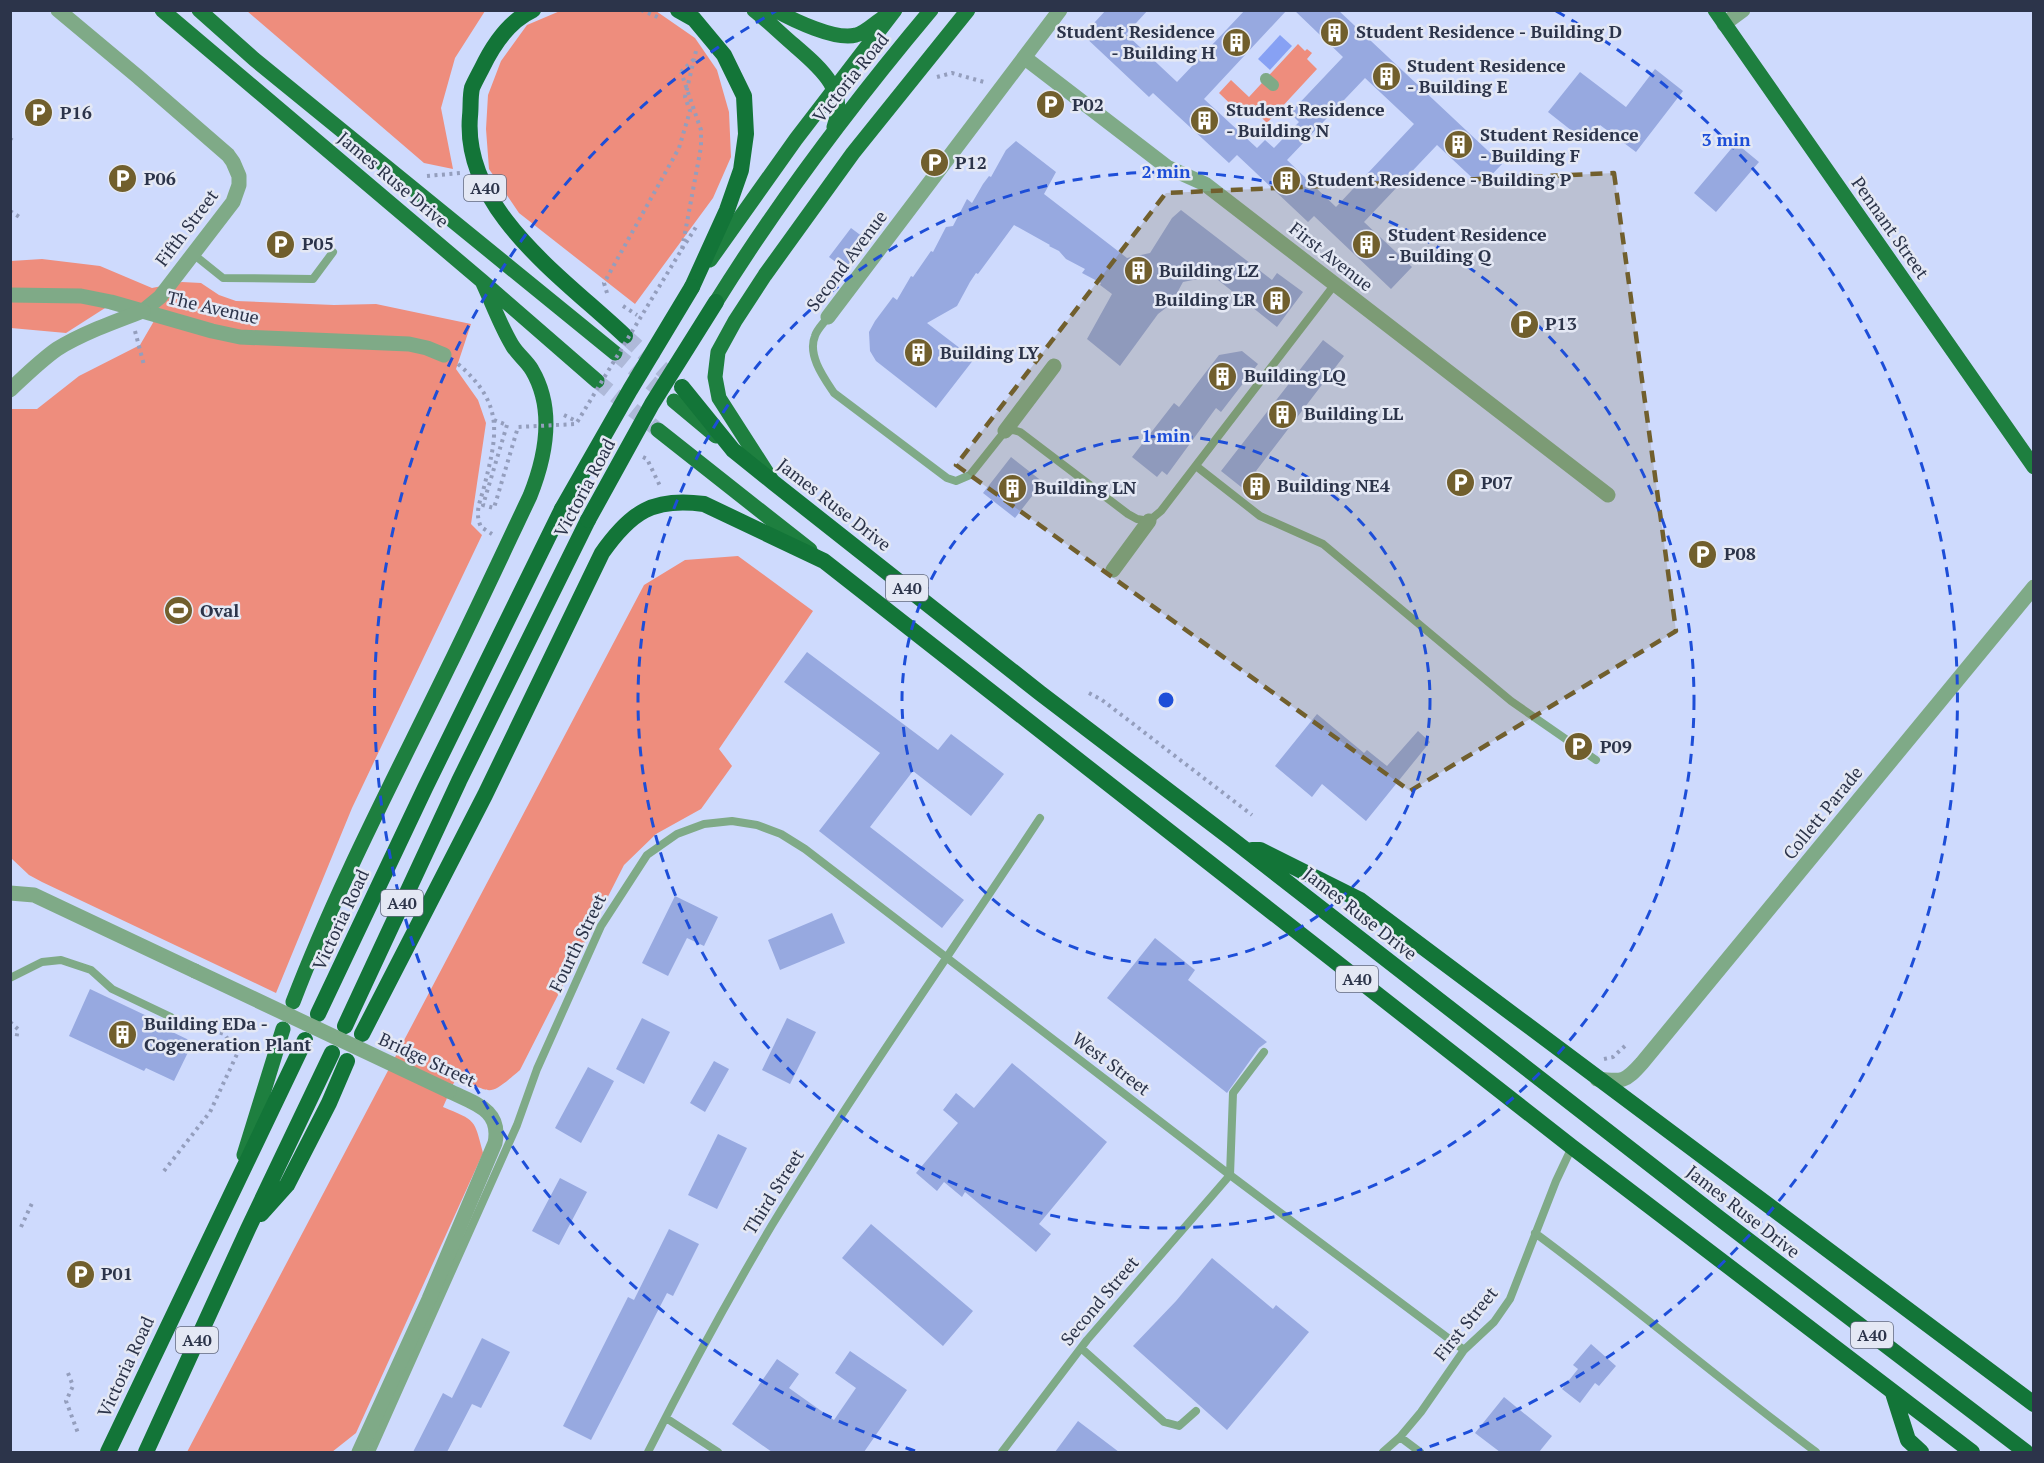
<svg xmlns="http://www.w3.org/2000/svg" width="2044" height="1463" viewBox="0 0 2044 1463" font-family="'PT Serif',serif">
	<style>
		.green { fill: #ee8d7d }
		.water { fill: #87a1f4 }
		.building { fill: #97a9e0; fill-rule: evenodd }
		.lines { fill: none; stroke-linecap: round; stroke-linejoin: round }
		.primary-tunnel { stroke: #aeb9d9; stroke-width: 15; stroke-dasharray: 15 8; stroke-linecap: butt }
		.trunk-tunnel { stroke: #aeb9d9; stroke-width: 16; stroke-dasharray: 16 8; stroke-linecap: butt }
		.path { stroke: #949ebd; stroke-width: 4; stroke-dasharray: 3 4.5; stroke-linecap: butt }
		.service { stroke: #7faa87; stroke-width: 8 }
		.pedestrian { stroke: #7faa87; stroke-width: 12 }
		.minor { stroke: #7faa87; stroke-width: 15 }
		.tertiary { stroke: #7faa87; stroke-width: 15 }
		.primary { stroke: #1e7f3f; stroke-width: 15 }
		.trunk { stroke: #137538; stroke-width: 16 }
		.path-bridge { stroke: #949ebd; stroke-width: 4; stroke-dasharray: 3 4.5; stroke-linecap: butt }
		.minor-bridge { stroke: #7faa87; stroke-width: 15 }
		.trunk-bridge { stroke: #137538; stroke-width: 16 }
		.marked { fill: #715f2d; fill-opacity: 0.2; stroke: #715f2d; stroke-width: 4.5; stroke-dasharray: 12 8; stroke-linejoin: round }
		.ring { fill: none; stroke: #1d4ed8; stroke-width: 3; stroke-dasharray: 10 8 }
		.labels { text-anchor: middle; stroke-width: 5; stroke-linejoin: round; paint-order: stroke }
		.shield { fill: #e4e8f4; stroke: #636a7d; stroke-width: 1.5 }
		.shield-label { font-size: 16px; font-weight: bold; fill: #2c344a }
		.poi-label { font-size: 18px; font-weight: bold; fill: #2c344a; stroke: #e4e8f4; text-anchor: start }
		.street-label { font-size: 18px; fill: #2c344a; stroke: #e4e8f4 }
		.centre { fill: #1d4ed8; stroke: #e4e8f4; stroke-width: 3 }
		.ring-label { font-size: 18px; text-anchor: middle; font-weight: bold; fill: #1d4ed8; stroke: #e4e8f4; stroke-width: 5; stroke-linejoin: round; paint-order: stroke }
	</style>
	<rect width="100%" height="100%" fill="#cedafd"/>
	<path class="green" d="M 247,11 L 485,11 L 455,58 L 441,108 L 453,169 L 424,163 Z
		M 560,11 L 656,11 L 695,38 L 717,70 L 729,112 L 731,157 L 713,198 L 635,304 L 519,213 L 489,169 L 486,129 L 488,95 L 501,61 L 527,25 Z
		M 1298,44 L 1305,51 L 1307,49 L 1312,53 L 1307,59 L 1317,69 L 1267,123 L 1253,109 L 1245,118 L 1219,93 L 1231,80 L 1249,97 Z
		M 42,259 L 100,266 L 152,288 L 182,282 L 201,283 L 219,295 L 236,301 L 334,305 L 376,304 L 471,324 L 456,369 L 478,400 L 486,423 L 471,524 L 482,535 L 352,808 L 276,993 L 42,882 L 29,875 L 11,858 L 11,409 L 37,409 L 79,376 L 140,345 L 161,309 L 116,301 L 66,333 L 11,328 L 11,261 Z
		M 738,556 L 813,611 L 719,749 L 732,766 L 701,809 L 656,834 L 624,865 L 520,1070 C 486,1099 494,1092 456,1078 L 443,1107 C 476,1121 474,1118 483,1153 L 356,1433 L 332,1452 L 187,1452 L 644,585 L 685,560 Z"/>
	<path class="water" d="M 1280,35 L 1292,46 L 1270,70 L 1258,59 Z"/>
	<path class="building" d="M 1106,10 L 1148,10 L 1126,34 L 1177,82 L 1245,10 L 1287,10 L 1204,99 L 1257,148 L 1265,140 L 1274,148 L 1299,122 L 1290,113 L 1343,57 L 1294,10 L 1338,10 L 1502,164 L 1481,186 L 1437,145 L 1364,222 L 1412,267 L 1391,289 L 1314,216 L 1308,222 L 1237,155 L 1229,163 L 1153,93 L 1149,97 L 1083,35 ZM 1365,78 L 1414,124 L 1336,207 L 1287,160 Z
		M 1655,69 L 1683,91 L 1636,152 L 1600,125 L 1586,142 L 1548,112 L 1580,72 L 1626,107 Z
		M 1016,141 L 1056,172 L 1044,194 L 1127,258 L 1150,253 L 1172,218 L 1181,210 L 1272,280 L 1277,273 L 1303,292 L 1277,327 L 1213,276 L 1183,282 L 1171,304 L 1158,314 L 1120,366 L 1087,339 L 1112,294 L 1100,285 L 1101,283 L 1082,273 L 1085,269 L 1066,259 L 1059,251 L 1049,246 L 1050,245 L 1014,225 L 978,274 L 976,273 L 970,282 L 957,306 L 927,323 L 974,359 L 936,408 L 876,361 L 870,351 L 869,332 L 875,321 L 893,297 L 897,300 L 911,276 L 913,277 L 931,251 L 933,252 L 946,227 L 953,226 L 967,199 L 972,203 L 983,184 L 989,176 L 991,177 L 1006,150 Z
		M 1736,143 L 1759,162 L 1716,212 L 1694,193 Z
		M 851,228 L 867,240 L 845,269 L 829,257 Z
		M 1323,340 L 1344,356 L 1256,471 L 1268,480 L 1255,498 L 1221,471 Z
		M 1242,351 L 1258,364 L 1221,412 L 1216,408 L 1167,475 L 1162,471 L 1157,477 L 1132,457 L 1174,403 L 1179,407 L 1219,355 Z
		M 1011,457 L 1043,482 L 1015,518 L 983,493 Z
		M 807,652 L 938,750 L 951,734 L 1004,774 L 971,816 L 913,771 L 870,827 L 964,900 L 942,928 L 819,831 L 880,753 L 784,682 Z
		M 1317,714 L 1364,753 L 1367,750 L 1387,766 L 1418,731 L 1430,742 L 1366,821 L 1322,784 L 1312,797 L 1275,766 Z
		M 675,896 L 718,917 L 704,946 L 687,938 L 668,976 L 642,963 Z
		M 832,913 L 845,943 L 780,970 L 768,940 Z
		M 1155,938 L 1195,970 L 1188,980 L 1267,1042 L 1259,1048 L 1227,1093 L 1107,998 Z
		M 90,989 L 166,1025 L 164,1028 L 193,1042 L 174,1081 L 146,1068 L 144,1071 L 69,1036 Z
		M 642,1018 L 670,1032 L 644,1084 L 616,1069 Z
		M 787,1018 L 816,1032 L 790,1084 L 762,1070 Z
		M 714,1061 L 729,1069 L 705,1112 L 690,1103 Z
		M 1012,1063 L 1107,1142 L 1039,1224 L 1051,1234 L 1036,1252 L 965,1192 L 962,1197 L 944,1182 L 937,1191 L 916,1173 L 958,1123 L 943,1110 L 956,1093 L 974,1108 Z
		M 588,1067 L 614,1081 L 581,1143 L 555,1128 Z
		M 718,1134 L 747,1148 L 717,1209 L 688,1195 Z
		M 560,1178 L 587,1192 L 559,1245 L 532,1231 Z
		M 871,1224 L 973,1311 L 943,1346 L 842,1258 Z
		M 669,1229 L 699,1244 L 673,1296 L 667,1293 L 591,1440 L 563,1426 L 628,1297 L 634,1300 Z
		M 1212,1258 L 1273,1309 L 1276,1305 L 1309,1332 L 1227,1430 L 1133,1346 L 1176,1301 Z
		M 482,1338 L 510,1352 L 481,1408 L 472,1404 L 447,1452 L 413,1452 L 443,1393 L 452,1398 Z
		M 1591,1344 L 1616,1366 L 1599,1386 L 1595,1383 L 1580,1403 L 1562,1389 L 1578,1369 L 1573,1365 Z
		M 850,1351 L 907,1390 L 864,1452 L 772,1452 L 732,1424 L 777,1359 L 799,1374 L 789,1388 L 834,1420 L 856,1388 L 835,1373 Z
		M 1504,1397 L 1552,1436 L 1539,1452 L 1500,1452 L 1475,1433 Z
		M 1078,1421 L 1119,1452 L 1055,1452 Z"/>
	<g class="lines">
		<path class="primary-tunnel" d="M 615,353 L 668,397
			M 597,381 L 658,430"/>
		<path class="trunk-tunnel" d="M 625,336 L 680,385"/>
		<path class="path" d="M 641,10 L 660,18
			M 681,72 L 693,60
			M 937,77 L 952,73 L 984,82
			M 10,140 L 13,136
			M 427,176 L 461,173
			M 10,211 L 21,218
			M 682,249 L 696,227
			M 607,293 L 604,283 L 679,148 L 690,111 L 685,97 L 696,51
			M 623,306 L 637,315
			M 135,331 L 144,365
			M 458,364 C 506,405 497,436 483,491 C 479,504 475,514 481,527 L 492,534
			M 564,415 L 574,420
			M 494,420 L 507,425
			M 643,457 L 647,459 L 660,486
			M 1089,693 L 1102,700 L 1252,815
			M 10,1022 L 18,1029 L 16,1040
			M 1604,1059 L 1613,1057 L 1627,1044
			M 164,1171 L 210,1112 L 238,1052 L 224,1034 L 184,1021
			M 21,1227 L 33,1201
			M 68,1373 L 73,1386 L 66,1401 L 78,1433"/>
		<path class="service" d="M 193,254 L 223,278 L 313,279 L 333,252
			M 828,317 C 824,323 817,329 815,336 C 807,355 824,378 834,393 L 947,478 L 956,481 L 970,475 L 1005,431 L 1013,430 L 1020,432 L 1128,514 L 1137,519 L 1149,521 L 1161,511 L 1335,284
			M 1196,466 L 1260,516 L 1323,544 L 1511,701 L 1596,760
			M 10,978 L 42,962 L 61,960 L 91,970 L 112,989 L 171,1017
			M 1535,1233 C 1631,1304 1721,1381 1816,1452
			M 1081,1348 L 1164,1422 L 1179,1426 L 1196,1411
			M 666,1418 L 718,1452
			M 1400,1437 L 1420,1452
			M 371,1452 L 517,1125 L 537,1069 L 601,926 L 647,855 L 677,834 L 704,824 L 732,821 L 757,825 L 781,834 L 805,849 L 1230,1175 L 1464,1350
			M 648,1452 C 687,1375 728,1299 772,1225 C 857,1086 951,953 1040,818
			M 1002,1452 L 1087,1340 L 1230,1175 L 1233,1093 L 1264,1052
			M 1383,1452 L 1400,1437 L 1421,1412 L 1464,1350 L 1494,1322 L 1510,1299 L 1556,1181 L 1572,1147"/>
		<path class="pedestrian" d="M 1266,79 L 1273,85"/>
		<path class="minor" d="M 58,10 L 137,76 L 228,155 L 233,162 L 239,176 L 239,185 L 233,202 L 160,297 L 143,311
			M 1724,24 L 1743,10
			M 1025,58 L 1167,167 L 1205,184 L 1608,495
			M 10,295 L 81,296 L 111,302 L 212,331 L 240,337 L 409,344 L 427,348 L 444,355
			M 828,317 L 1060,10
			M 1005,431 L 1054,366
			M 1113,570 L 1149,521
			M 10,893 L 34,895 L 195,971
			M 359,1452 L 429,1299 L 495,1143 C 502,1109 473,1103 449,1091"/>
		<path class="tertiary" d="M 10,390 C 25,376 40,361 57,349 C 83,333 114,322 143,311
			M 1597,1079 C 1623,1082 1625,1082 1642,1063 L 2034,587"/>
		<path class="primary" d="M 162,10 L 482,281 L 597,381
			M 199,10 L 254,59 L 615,353
			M 754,10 C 768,21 780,33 794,45 C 818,66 849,90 834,127
			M 775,10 C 793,20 836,41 856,35 C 865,33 876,22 884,17
			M 1715,10 L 2034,467
			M 710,260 L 796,139 L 895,10
			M 716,302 C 780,199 853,103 931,10
			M 674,401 L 716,436
			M 658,430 L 810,550
			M 771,479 L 719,398 L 715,377 L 718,352 L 735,321 L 765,275 L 853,153 L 968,10
			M 293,1002 C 337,887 394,779 448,668 C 476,611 503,553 530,496 C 546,456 555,409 532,370 C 527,361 517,354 512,345 C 500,325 492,302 482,281
			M 244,1155 L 283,1029"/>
		<path class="trunk" d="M 533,10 C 509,21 493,45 482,68 C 479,74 475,81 472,88 C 470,96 471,107 470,116 C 462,210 564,278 625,336
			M 678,10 L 694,19 L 724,55 L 744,96 L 746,134 L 741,170 L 727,210 L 692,287
			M 682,387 L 733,450 L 774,483 L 1040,693 L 1233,840 L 1719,1218 L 2026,1452
			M 1252,850 L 1260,850 L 1360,900 L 2034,1404
			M 318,1014 L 425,788 L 562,509
			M 345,1026 L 459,781 L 588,520
			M 362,1034 L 485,795 L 602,553 C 631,512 653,497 704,504 L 824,561 L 1572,1147 L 1972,1452
			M 261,1214 L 287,1185 L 329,1103 L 347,1061
			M 1893,1393 L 1908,1440 L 1921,1452
			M 108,1452 L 305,1040
			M 146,1452 L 248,1229 L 332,1053"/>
		<path class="path-bridge" d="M 507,425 L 483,505 L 494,508 L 518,427 L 576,424 L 682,249 L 701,147 L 701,130 L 681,72"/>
		<path class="minor-bridge" d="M 195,971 L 449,1091"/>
		<path class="trunk-bridge" d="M 562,509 L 630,390 L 692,287
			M 588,520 L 652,404 L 716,302"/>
	</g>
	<path class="marked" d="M 1614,173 L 1676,631 L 1410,791 L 956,465 L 1166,193 Z"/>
	<g class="ring">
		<circle cx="1166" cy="700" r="264"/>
		<circle cx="1166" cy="700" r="528"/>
		<path d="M915 1451A792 792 0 0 1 776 11M1556 11A792 792 0 0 1 1417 1451"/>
	</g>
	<defs>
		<symbol id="building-disc" viewBox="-11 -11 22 22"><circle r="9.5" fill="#715f2d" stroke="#e4e8f4"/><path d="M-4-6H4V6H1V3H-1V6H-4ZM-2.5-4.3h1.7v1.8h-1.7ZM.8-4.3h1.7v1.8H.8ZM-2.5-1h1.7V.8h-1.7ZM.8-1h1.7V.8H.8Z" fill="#fff"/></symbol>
		<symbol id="parking-disc" viewBox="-11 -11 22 22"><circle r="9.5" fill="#715f2d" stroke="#e4e8f4"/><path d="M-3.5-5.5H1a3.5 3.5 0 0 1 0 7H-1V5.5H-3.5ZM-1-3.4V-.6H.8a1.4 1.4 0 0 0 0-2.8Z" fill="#fff"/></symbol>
		<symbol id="stadium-disc" viewBox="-11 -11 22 22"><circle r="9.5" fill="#715f2d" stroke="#e4e8f4"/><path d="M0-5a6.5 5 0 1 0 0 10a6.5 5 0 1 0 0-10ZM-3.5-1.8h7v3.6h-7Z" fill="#fff"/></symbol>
	</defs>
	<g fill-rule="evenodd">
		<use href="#building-disc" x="1318" y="16" width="33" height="33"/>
		<use href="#building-disc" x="1220" y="26" width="33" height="33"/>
		<use href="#building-disc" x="1370" y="60" width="33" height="33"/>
		<use href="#parking-disc" x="1034" y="88" width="33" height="33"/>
		<use href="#parking-disc" x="22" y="96" width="33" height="33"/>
		<use href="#building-disc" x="1188" y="104" width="33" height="33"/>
		<use href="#building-disc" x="1442" y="128" width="33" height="33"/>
		<use href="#parking-disc" x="918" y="146" width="33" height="33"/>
		<use href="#parking-disc" x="106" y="162" width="33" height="33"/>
		<use href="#building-disc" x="1270" y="164" width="33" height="33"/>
		<use href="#parking-disc" x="264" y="228" width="33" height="33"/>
		<use href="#building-disc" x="1350" y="228" width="33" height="33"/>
		<use href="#building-disc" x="1122" y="254" width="33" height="33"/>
		<use href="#building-disc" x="1260" y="284" width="33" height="33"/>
		<use href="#parking-disc" x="1508" y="308" width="33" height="33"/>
		<use href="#building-disc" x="902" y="336" width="33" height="33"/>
		<use href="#building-disc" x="1206" y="360" width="33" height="33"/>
		<use href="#building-disc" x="1266" y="398" width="33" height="33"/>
		<use href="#parking-disc" x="1444" y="466" width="33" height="33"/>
		<use href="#building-disc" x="1240" y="470" width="33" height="33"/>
		<use href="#building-disc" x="996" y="472" width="33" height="33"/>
		<use href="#parking-disc" x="1686" y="538" width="33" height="33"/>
		<use href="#stadium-disc" x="162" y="594" width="33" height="33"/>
		<use href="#parking-disc" x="1562" y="730" width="33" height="33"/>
		<use href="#building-disc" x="106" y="1018" width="33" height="33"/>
		<use href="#parking-disc" x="64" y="1258" width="33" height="33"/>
	</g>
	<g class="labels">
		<g class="shield">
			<rect x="464" y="175" width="42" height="26" rx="4.5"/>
			<rect x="886" y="575" width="42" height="26" rx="4.5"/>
			<rect x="381" y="890" width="42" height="26" rx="4.5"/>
			<rect x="1336" y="966" width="42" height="26" rx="4.5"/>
			<rect x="1851" y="1322" width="42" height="26" rx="4.5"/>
			<rect x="176" y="1327" width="42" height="26" rx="4.5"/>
		</g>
		<g class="shield-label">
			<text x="485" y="194">A40</text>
			<text x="907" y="594">A40</text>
			<text x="402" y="909">A40</text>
			<text x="1357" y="985">A40</text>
			<text x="1872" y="1341">A40</text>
			<text x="197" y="1346">A40</text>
		</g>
		<g class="poi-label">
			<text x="1215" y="38" text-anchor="end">Student Residence<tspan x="1215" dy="21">- Building H</tspan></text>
			<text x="1356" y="38">Student Residence - Building D</text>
			<text x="1407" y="72">Student Residence<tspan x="1407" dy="21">- Building E</tspan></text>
			<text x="1072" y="111">P02</text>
			<text x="1226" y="116">Student Residence<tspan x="1226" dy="21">- Building N</tspan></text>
			<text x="60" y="119">P16</text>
			<text x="1480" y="141">Student Residence<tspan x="1480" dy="21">- Building F</tspan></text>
			<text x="955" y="169">P12</text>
			<text x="144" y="185">P06</text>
			<text x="1307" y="186">Student Residence - Building P</text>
			<text x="1388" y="241">Student Residence<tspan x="1388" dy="21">- Building Q</tspan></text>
			<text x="302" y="250">P05</text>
			<text x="1159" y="277">Building LZ</text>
			<text x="1256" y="306" text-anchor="end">Building LR</text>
			<text x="1545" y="330">P13</text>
			<text x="940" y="359">Building LY</text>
			<text x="1244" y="382">Building LQ</text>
			<text x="1304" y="420">Building LL</text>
			<text x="1481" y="489">P07</text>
			<text x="1277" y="492">Building NE4</text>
			<text x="1034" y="494">Building LN</text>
			<text x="1724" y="560">P08</text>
			<text x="200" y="617">Oval</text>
			<text x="1600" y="753">P09</text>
			<text x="144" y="1030">Building EDa -<tspan x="144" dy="21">Cogeneration Plant</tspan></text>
			<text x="101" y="1280">P01</text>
		</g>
		<g class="street-label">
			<text transform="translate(851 78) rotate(-51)" y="6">Victoria Road</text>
			<text transform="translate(393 180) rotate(40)" y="6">James Ruse Drive</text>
			<text transform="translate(187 228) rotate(-53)" y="6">Fifth Street</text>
			<text transform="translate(1890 228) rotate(55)" y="6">Pennant Street</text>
			<text transform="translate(1331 257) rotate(38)" y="6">First Avenue</text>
			<text transform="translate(847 261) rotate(-53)" y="6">Second Avenue</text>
			<text transform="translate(213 308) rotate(13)" y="6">The Avenue</text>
			<text transform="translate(585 488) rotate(-62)" y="6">Victoria Road</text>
			<text transform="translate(834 505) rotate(38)" y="6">James Ruse Drive</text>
			<text transform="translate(1823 813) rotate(-51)" y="6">Collett Parade</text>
			<text transform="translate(1360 914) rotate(38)" y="6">James Ruse Drive</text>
			<text transform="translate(341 920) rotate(-65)" y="6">Victoria Road</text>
			<text transform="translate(578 943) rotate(-64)" y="6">Fourth Street</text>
			<text transform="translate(427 1060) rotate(25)" y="6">Bridge Street</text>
			<text transform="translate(1111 1064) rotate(37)" y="6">West Street</text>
			<text transform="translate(774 1192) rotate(-58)" y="6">Third Street</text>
			<text transform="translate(1743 1212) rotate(38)" y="6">James Ruse Drive</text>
			<text transform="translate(1100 1301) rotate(-50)" y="6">Second Street</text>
			<text transform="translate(1466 1324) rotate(-51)" y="6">First Street</text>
			<text transform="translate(126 1367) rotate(-65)" y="6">Victoria Road</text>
		</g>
	</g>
	<circle cx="1166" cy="700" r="9" class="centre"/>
	<g class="ring-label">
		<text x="1726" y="146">3 min</text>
		<text x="1166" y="178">2 min</text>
		<text x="1166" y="442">1 min</text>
	</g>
	<rect width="2044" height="1463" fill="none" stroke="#2c344a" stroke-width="24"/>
</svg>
